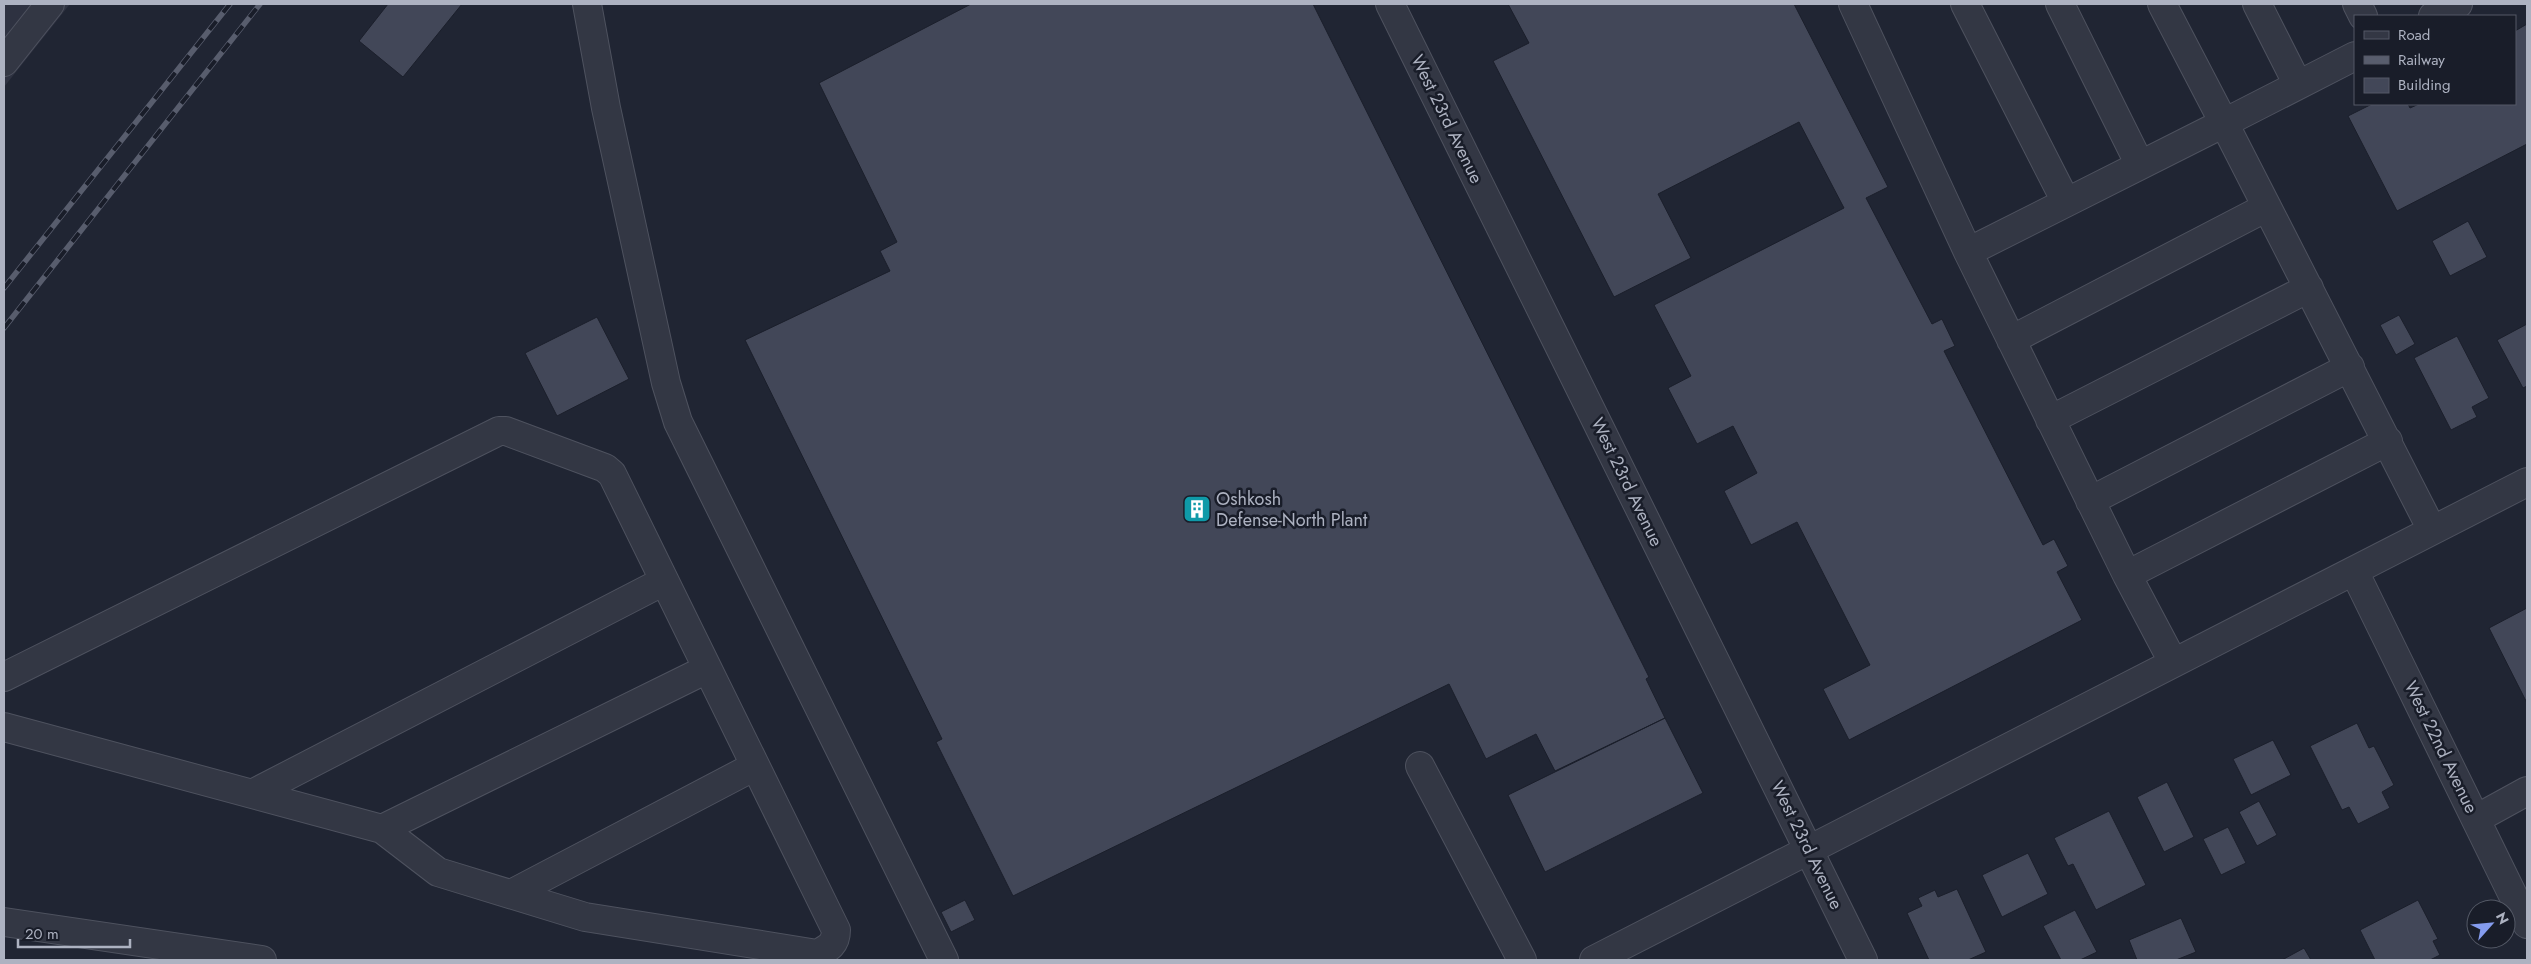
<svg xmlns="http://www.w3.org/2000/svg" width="2531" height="964" viewBox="0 0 2531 964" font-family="Jost,sans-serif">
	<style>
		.airport { fill: #2e3241 }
		.building { fill: #424758; stroke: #1b1f2b }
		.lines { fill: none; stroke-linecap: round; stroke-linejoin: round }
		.minor-casing { stroke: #4e525f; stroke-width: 30 }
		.minor { stroke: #333744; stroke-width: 28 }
		.rail-casing { stroke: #585d6d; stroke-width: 5.5 }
		.rail { stroke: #191d29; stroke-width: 4; stroke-dasharray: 11; stroke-linecap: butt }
		.labels { text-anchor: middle; stroke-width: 5; stroke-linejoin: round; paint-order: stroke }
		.street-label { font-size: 18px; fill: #adb2c1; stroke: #191d29 }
		.poi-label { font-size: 18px; fill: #adb2c1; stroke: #191d29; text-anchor: start }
	</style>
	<rect width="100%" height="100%" fill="#202533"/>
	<path class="airport" d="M 4,4 L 70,4 L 4,87 Z"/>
	<path class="building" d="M 388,4 L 462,4 L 403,77 L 359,41 Z
		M 971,4 L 1313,4 L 1649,677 L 1646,679 L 1665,718 L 1555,771 L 1536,734 L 1486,759 L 1449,684 L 1013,896 L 936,742 L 942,739 L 745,340 L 890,271 L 880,251 L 897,242 L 819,83 Z
		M 1508,4 L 1794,4 L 1888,187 L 1866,198 L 1932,324 L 1942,319 L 1955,346 L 1944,351 L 2043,545 L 2054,539 L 2068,566 L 2057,572 L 2082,620 L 1849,740 L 1823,689 L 1870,665 L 1797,522 L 1751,545 L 1724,491 L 1757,473 L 1733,426 L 1697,444 L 1668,388 L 1691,376 L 1654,305 L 1844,208 L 1799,122 L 1658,194 L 1691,258 L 1614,297 L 1493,61 L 1529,43 Z
		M 2527,24 L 2527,144 L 2397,211 L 2348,116 L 2372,104 L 2408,104 L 2410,108 L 2419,104 L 2515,104 L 2515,31 Z
		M 2468,221 L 2487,257 L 2450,276 L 2432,241 Z
		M 2399,315 L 2415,344 L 2396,355 L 2380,325 Z
		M 597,317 L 629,379 L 557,416 L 525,353 Z
		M 2527,324 L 2527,386 L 2523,388 L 2497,340 Z
		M 2457,336 L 2489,398 L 2472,407 L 2477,417 L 2451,430 L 2414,358 Z
		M 2527,608 L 2527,703 L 2489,628 Z
		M 1665,718 L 1703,793 L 1545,872 L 1508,795 Z
		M 2357,723 L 2369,748 L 2374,746 L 2394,785 L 2382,792 L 2390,808 L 2358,824 L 2349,807 L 2342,810 L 2310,746 Z
		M 2273,740 L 2291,775 L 2251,795 L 2233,759 Z
		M 2167,782 L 2194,837 L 2164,852 L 2137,797 Z
		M 2259,801 L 2277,835 L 2257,846 L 2239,812 Z
		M 2109,811 L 2146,885 L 2096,910 L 2073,864 L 2068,866 L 2054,838 Z
		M 2228,827 L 2246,863 L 2221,875 L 2203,839 Z
		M 2028,853 L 2048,894 L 2002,917 L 1982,875 Z
		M 1957,889 L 1986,952 L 1968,960 L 1929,960 L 1907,913 L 1922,906 L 1918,898 L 1935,890 L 1938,897 Z
		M 965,900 L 975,920 L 951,932 L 941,912 Z
		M 2418,900 L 2438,939 L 2433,941 L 2440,955 L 2430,960 L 2375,960 L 2360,930 Z
		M 2075,910 L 2097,952 L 2080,960 L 2061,960 L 2043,926 Z
		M 2181,918 L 2196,952 L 2176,960 L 2137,960 L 2129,940 Z
		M 2304,948 L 2311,960 L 2282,960 Z"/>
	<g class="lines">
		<defs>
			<path id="minor" d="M 587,4 L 606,108 L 666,383 L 678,422 L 944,960
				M 1390,4 L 1863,960
				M 1853,4 L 1968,252 L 2127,575 L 2173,662
				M 1965,4 L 2066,202
				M 2060,4 L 2140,165
				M 2257,4 L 2298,85
				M 2357,4 L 2363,16
				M 2433,16 L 2458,4
				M 2355,56 L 2224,123 L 2432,530
				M 4,62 L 50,4
				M 1968,252 L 2224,123 L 2162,4
				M 2011,340 L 2267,207
				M 2050,420 L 2309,288
				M 2090,501 L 2350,367
				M 2354,571 L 2527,924
				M 2127,575 L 2388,441
				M 4,677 L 499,431 L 506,431 L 605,468 L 612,474 L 836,930 C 836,944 829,948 817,954 L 585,917 L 438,872 L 382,829 L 4,727
				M 1420,766 L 1522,960
				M 252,794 L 664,581
				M 2476,819 L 2527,791
				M 382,829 L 707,669
				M 511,894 L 755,766
				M 4,922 L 262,960
				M 1594,960 L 2527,482"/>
		</defs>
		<use href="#minor" class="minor-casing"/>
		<use href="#minor" class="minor"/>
		<defs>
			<path id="rail" d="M 4,288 L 230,4
				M 4,328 L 260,4"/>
		</defs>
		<use href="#rail" class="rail-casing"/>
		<use href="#rail" class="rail"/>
	</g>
	<defs>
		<symbol id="building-square" viewBox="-11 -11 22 22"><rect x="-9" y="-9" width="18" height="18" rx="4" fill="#0f9aa8" stroke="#191d29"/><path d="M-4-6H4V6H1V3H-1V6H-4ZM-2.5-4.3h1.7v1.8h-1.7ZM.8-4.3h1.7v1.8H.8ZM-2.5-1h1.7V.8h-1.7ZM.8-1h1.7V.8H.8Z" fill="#fff"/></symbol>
	</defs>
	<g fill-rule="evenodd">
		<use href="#building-square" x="1181" y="493" width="32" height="32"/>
	</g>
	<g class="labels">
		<g class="street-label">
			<text transform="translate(1447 119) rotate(64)" y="6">West 23rd Avenue</text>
			<text transform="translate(1627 482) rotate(64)" y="6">West 23rd Avenue</text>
			<text transform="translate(2441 747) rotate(64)" y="6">West 22nd Avenue</text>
			<text transform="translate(1807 845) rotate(64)" y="6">West 23rd Avenue</text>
		</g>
		<g class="poi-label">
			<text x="1216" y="505">Oshkosh<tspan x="1216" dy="21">Defense-North Plant</tspan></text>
		</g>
	</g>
	<rect width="2531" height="964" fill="none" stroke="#adb2c1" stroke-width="10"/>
	<rect x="2354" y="15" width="162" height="90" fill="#191d29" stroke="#545966"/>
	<rect x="2364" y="31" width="25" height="8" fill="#333744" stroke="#545966"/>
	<text x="2398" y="40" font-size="15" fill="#adb2c1">Road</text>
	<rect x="2364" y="56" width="25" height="8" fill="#585d6d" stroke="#545966"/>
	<text x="2398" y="65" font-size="15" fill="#adb2c1">Railway</text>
	<rect x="2364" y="78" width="25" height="15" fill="#424758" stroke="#545966"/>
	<text x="2398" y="90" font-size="15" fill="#adb2c1">Building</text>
	<g transform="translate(2491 924) rotate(63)"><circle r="24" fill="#191d29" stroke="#545966"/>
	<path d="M0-4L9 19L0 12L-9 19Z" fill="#859cee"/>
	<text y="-8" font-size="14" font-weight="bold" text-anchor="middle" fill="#adb2c1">N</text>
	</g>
	<path d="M18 939v8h112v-8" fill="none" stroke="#adb2c1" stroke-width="2.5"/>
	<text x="25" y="939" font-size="15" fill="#adb2c1" stroke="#191d29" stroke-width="4" paint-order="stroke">20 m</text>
</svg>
